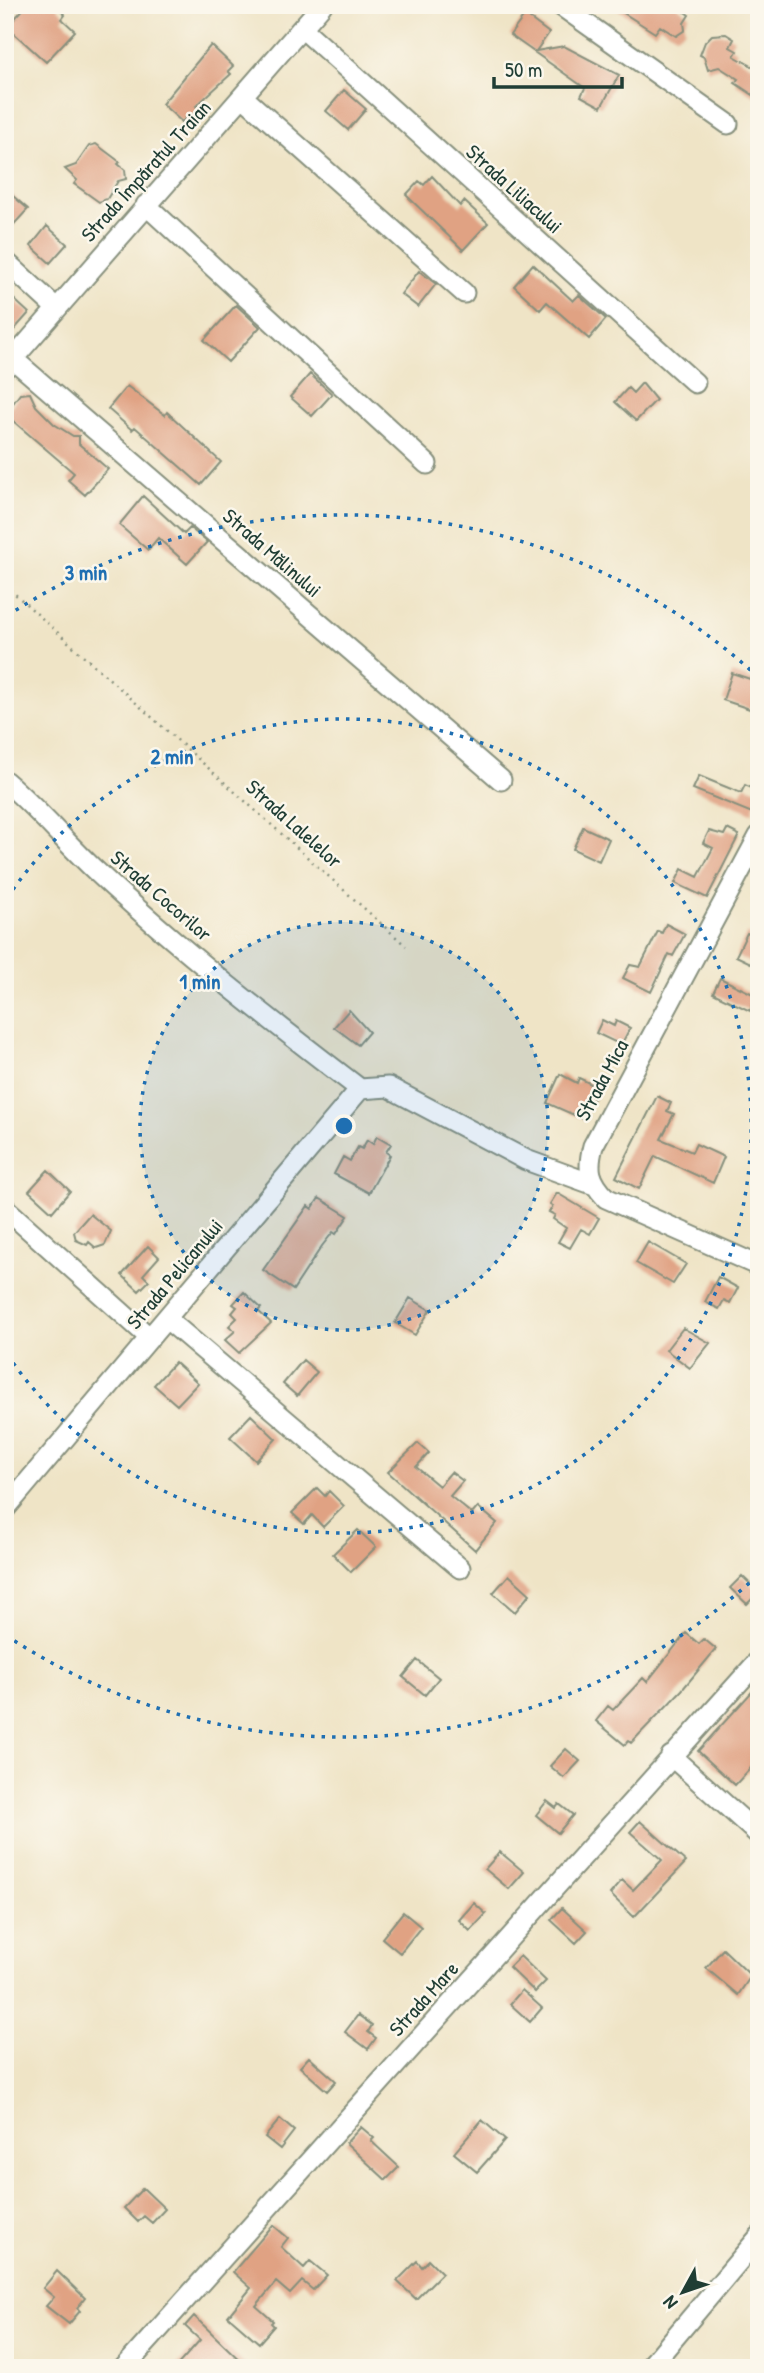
<svg xmlns="http://www.w3.org/2000/svg" width="764" height="2373" viewBox="0 0 764 2373" font-family="'Patrick Hand',sans-serif">
	<style>
		.building { fill: #e0a283 }
		.lines { fill: none; stroke-linecap: round; stroke-linejoin: round }
		.minor-casing { stroke: #87907d; stroke-width: 23 }
		.path { stroke: #87907d; stroke-width: 2.5; stroke-dasharray: 2 5; stroke-linecap: butt }
		.minor { stroke: #fff; stroke-width: 19 }
		.ring { fill: none; stroke: #1f6fb2; stroke-width: 3.5; stroke-dasharray: 3.5 7 }
		.labels { text-anchor: middle; stroke-width: 5; stroke-linejoin: round; paint-order: stroke }
		.street-label { font-size: 21px; fill: #1f3d34; stroke: #fbf7ec }
		.centre { fill: #1f6fb2; stroke: #fbf7ec; stroke-width: 3.5 }
		.ring-label { font-size: 21px; text-anchor: middle; font-weight: bold; fill: #1f6fb2; stroke: #fbf7ec; stroke-width: 5; stroke-linejoin: round; paint-order: stroke }
	</style>
	<rect width="100%" height="100%" fill="#fbf7ec"/>
	<filter id="ink" filterUnits="userSpaceOnUse"><feTurbulence type="fractalNoise" baseFrequency=".0143" numOctaves="2"/><feDisplacementMap in="SourceGraphic" scale="14" xChannelSelector="R" yChannelSelector="G"/><feConvolveMatrix kernelMatrix="1 2 1 2 8 2 1 2 1" color-interpolation-filters="sRGB"/></filter>
	<filter id="wash" filterUnits="userSpaceOnUse"><feTurbulence type="fractalNoise" baseFrequency=".00686" numOctaves="4" result="noise"/><feDisplacementMap in="SourceGraphic" scale="28" xChannelSelector="R" yChannelSelector="G"/><feGaussianBlur stdDeviation="1.57" result="paint"/><feColorMatrix in="noise" values="0 0 0 0 0 0 0 0 0 0 0 0 0 0 0 0 0 1.4 0 .05"/><feComposite in="paint" operator="in"/></filter>
	<g filter="url(#wash)">
		<rect width="100%" height="100%" fill="#efe4c6"/>
		<g id="blocks">
			<path class="building" d="M 27,5 L 55,5 L 65,15 L 62,19 L 75,31 L 46,62 L 7,27 Z
				M 611,5 L 675,5 L 689,15 L 684,23 L 685,30 L 676,36 L 660,26 L 655,33 Z
				M 525,15 L 549,33 L 536,51 L 564,46 L 619,75 L 601,107 L 581,96 L 585,88 L 510,35 Z
				M 726,34 L 734,39 L 730,47 L 737,51 L 734,56 L 759,70 L 759,99 L 735,83 L 738,79 L 719,67 L 708,70 L 704,57 L 700,55 L 705,42 L 712,35 Z
				M 211,45 L 233,66 L 228,71 L 231,74 L 196,106 L 199,109 L 189,119 L 187,117 L 182,122 L 162,104 Z
				M 344,90 L 366,109 L 348,130 L 326,111 Z
				M 96,144 L 120,162 L 118,164 L 125,170 L 126,179 L 118,181 L 107,199 L 99,202 L 74,184 L 77,180 L 65,169 L 76,165 L 89,146 Z
				M 432,176 L 460,206 L 464,201 L 488,223 L 463,250 L 406,195 L 419,181 L 424,185 Z
				M 5,189 L 28,209 L 5,234 Z
				M 47,226 L 67,244 L 50,263 L 31,246 Z
				M 533,264 L 573,301 L 579,295 L 606,319 L 589,339 L 547,302 L 540,310 L 514,286 Z
				M 419,271 L 436,284 L 418,307 L 401,294 Z
				M 5,291 L 29,313 L 5,340 Z
				M 236,305 L 260,327 L 228,362 L 204,340 Z
				M 310,374 L 332,394 L 312,416 L 290,397 Z
				M 642,383 L 656,400 L 636,421 L 615,402 L 628,388 L 633,393 Z
				M 127,386 L 165,415 L 167,412 L 221,462 L 201,485 L 135,427 L 132,430 L 108,409 Z
				M 30,393 L 36,406 L 54,424 L 73,436 L 79,436 L 79,444 L 108,469 L 85,495 L 68,480 L 74,473 L 5,414 L 20,394 Z
				M 143,496 L 184,534 L 190,528 L 207,542 L 187,564 L 158,538 L 148,550 L 119,525 Z
				M 732,673 L 759,682 L 759,712 L 723,700 Z
				M 699,776 L 741,793 L 745,785 L 759,791 L 752,813 L 693,789 Z
				M 583,827 L 609,839 L 599,861 L 573,849 Z
				M 727,829 L 739,835 L 707,898 L 675,883 L 682,869 L 698,877 L 713,848 L 703,843 L 709,831 L 724,835 Z
				M 666,924 L 685,934 L 673,956 L 669,954 L 651,992 L 623,978 L 630,965 L 640,967 L 658,931 L 662,933 Z
				M 747,933 L 759,939 L 759,967 L 736,956 Z
				M 720,978 L 757,996 L 750,1011 L 713,993 Z
				M 349,1010 L 369,1032 L 358,1045 L 334,1027 Z
				M 602,1020 L 614,1026 L 616,1021 L 630,1028 L 621,1045 L 596,1033 Z
				M 560,1074 L 577,1083 L 579,1078 L 599,1088 L 583,1119 L 547,1103 Z
				M 657,1096 L 671,1103 L 667,1111 L 674,1114 L 661,1139 L 692,1152 L 696,1144 L 724,1157 L 713,1183 L 655,1156 L 639,1189 L 616,1177 Z
				M 377,1136 L 391,1144 L 386,1152 L 390,1155 L 369,1193 L 334,1174 L 343,1157 L 350,1161 L 358,1147 L 362,1149 L 367,1140 L 373,1144 Z
				M 48,1170 L 70,1191 L 52,1212 L 29,1191 Z
				M 557,1193 L 599,1218 L 590,1234 L 581,1229 L 570,1248 L 558,1242 L 566,1228 L 553,1219 L 555,1215 L 549,1212 L 553,1206 L 550,1204 Z
				M 319,1198 L 348,1216 L 336,1234 L 333,1232 L 322,1246 L 293,1290 L 263,1270 L 308,1206 L 312,1209 Z
				M 90,1214 L 111,1231 L 105,1245 L 96,1248 L 89,1242 L 87,1245 L 76,1240 L 74,1232 Z
				M 648,1242 L 686,1264 L 673,1284 L 636,1263 Z
				M 148,1246 L 159,1257 L 143,1275 L 149,1281 L 139,1291 L 122,1275 Z
				M 718,1277 L 738,1288 L 730,1303 L 724,1300 L 719,1309 L 705,1302 Z
				M 244,1292 L 261,1308 L 258,1311 L 271,1323 L 239,1353 L 225,1340 L 235,1331 L 229,1326 L 237,1318 L 232,1313 L 237,1307 L 233,1304 Z
				M 410,1298 L 430,1310 L 415,1335 L 395,1323 Z
				M 683,1328 L 710,1343 L 690,1368 L 666,1350 Z
				M 303,1360 L 317,1372 L 297,1396 L 283,1384 Z
				M 175,1362 L 198,1383 L 177,1405 L 154,1385 Z
				M 251,1415 L 276,1439 L 256,1461 L 230,1437 Z
				M 418,1443 L 429,1453 L 416,1467 L 439,1486 L 451,1472 L 463,1481 L 450,1496 L 472,1514 L 478,1507 L 497,1523 L 475,1550 L 388,1472 Z
				M 317,1488 L 325,1496 L 329,1491 L 344,1506 L 323,1527 L 312,1515 L 304,1524 L 292,1513 Z
				M 358,1530 L 376,1547 L 351,1572 L 333,1554 Z
				M 509,1575 L 530,1594 L 515,1612 L 493,1593 Z
				M 742,1576 L 759,1592 L 747,1604 L 730,1588 Z
				M 686,1633 L 699,1644 L 704,1639 L 716,1649 L 682,1690 L 631,1743 L 628,1741 L 625,1745 L 596,1721 L 608,1706 L 613,1710 L 643,1678 L 647,1682 Z
				M 417,1660 L 439,1678 L 425,1695 L 403,1677 Z
				M 759,1684 L 759,1759 L 735,1785 L 698,1751 Z
				M 566,1749 L 580,1761 L 564,1778 L 550,1766 Z
				M 547,1801 L 556,1808 L 559,1804 L 573,1815 L 558,1833 L 536,1815 Z
				M 640,1821 L 686,1862 L 634,1917 L 610,1894 L 622,1880 L 633,1890 L 662,1860 L 630,1832 Z
				M 500,1852 L 524,1872 L 509,1889 L 485,1869 Z
				M 474,1903 L 486,1914 L 470,1931 L 459,1920 Z
				M 562,1908 L 587,1931 L 576,1943 L 551,1920 Z
				M 403,1912 L 421,1927 L 400,1953 L 382,1938 Z
				M 723,1949 L 751,1976 L 738,1995 L 706,1968 Z
				M 520,1956 L 546,1981 L 535,1992 L 509,1967 Z
				M 522,1990 L 542,2008 L 530,2022 L 510,2004 Z
				M 358,2015 L 372,2025 L 368,2032 L 376,2038 L 368,2049 L 345,2032 Z
				M 309,2057 L 336,2081 L 327,2091 L 300,2067 Z
				M 280,2119 L 294,2131 L 280,2149 L 265,2137 Z
				M 482,2120 L 505,2140 L 477,2172 L 454,2153 Z
				M 361,2127 L 374,2138 L 371,2141 L 399,2167 L 386,2180 L 346,2143 Z
				M 143,2188 L 165,2209 L 152,2223 L 144,2216 L 138,2222 L 124,2208 Z
				M 273,2225 L 288,2238 L 281,2247 L 304,2268 L 310,2261 L 327,2275 L 313,2290 L 302,2281 L 290,2294 L 276,2282 L 256,2306 L 273,2321 L 271,2323 L 274,2326 L 259,2343 L 228,2316 L 251,2288 L 233,2272 Z
				M 429,2260 L 442,2273 L 416,2299 L 397,2281 L 417,2261 L 422,2267 Z
				M 57,2271 L 85,2298 L 77,2308 L 80,2311 L 69,2324 L 46,2306 L 54,2297 L 43,2288 Z
				M 194,2316 L 248,2368 L 175,2368 L 200,2340 L 185,2326 Z"/>
		</g>
	</g>
	<g filter="url(#ink)">
		<use href="#blocks" fill-opacity="0" stroke="#87907d" stroke-width="2"/>
		<g class="lines">
			<defs>
				<path id="minor" d="M 560,5 L 728,124
					M 302,28 L 695,383
					M 243,97 L 464,293
					M 146,205 L 427,464
					M 5,261 L 55,307
					M 13,359 L 501,780
					M 6,367 L 322,5
					M 5,781 C 38,809 65,842 96,871 C 179,949 270,1020 360,1089
					M 759,836 L 593,1146 C 587,1169 589,1180 606,1198 L 759,1266
					M 5,1208 L 150,1338
					M 168,1320 L 460,1568
					M 5,1509 L 360,1089 L 388,1087 L 526,1160 L 592,1184
					M 671,1756 L 759,1835
					M 124,2368 L 759,1660
					M 649,2368 L 759,2237"/>
			</defs>
			<use href="#minor" class="minor-casing"/>
			<path class="path" d="M 5,585 L 406,946"/>
			<use href="#minor" class="minor"/>
		</g>
	</g>
	<circle cx="344" cy="1126" r="204" fill="#1f6fb2" fill-opacity=".12"/>
	<g class="ring">
		<circle cx="344" cy="1126" r="204"/>
		<path d="M7 898A407 407 0 1 1 7 1354"/>
		<path d="M757 1576A611 611 0 0 1 7 1636M7 616A611 611 0 0 1 757 676"/>
	</g>
	<g class="labels">
		<g class="street-label">
			<text transform="translate(146 171) rotate(-48)" y="7">Strada Împăratul Traian</text>
			<text transform="translate(514 189) rotate(42)" y="7">Strada Liliacului</text>
			<text transform="translate(272 553) rotate(41)" y="7">Strada Mălinului</text>
			<text transform="translate(294 824) rotate(42)" y="7">Strada Lalelelor</text>
			<text transform="translate(161 896) rotate(41)" y="7">Strada Cocorilor</text>
			<text transform="translate(602 1080) rotate(-62)" y="7">Strada Mica</text>
			<text transform="translate(175 1274) rotate(-50)" y="7">Strada Pelicanului</text>
			<text transform="translate(424 1999) rotate(-48)" y="7">Strada Mare</text>
		</g>
	</g>
	<circle cx="344" cy="1126" r="10" class="centre"/>
	<g class="ring-label">
		<text x="86" y="580">3 min</text>
		<text x="172" y="764">2 min</text>
		<text x="200" y="989">1 min</text>
	</g>
	<rect width="764" height="2373" fill="none" stroke="#fbf7ec" stroke-width="28"/>
	<g transform="translate(683 2292) rotate(230)" stroke="#fbf7ec" stroke-width="5" paint-order="stroke">
	<path d="M0-5L12 26L0 18L-12 26Z" fill="#1f3d34"/>
	<text y="-10" font-size="19" font-weight="bold" text-anchor="middle" fill="#1f3d34">N</text>
	</g>
	<path d="M494 77v10h128v-10" fill="none" stroke="#1f3d34" stroke-width="3.5"/>
	<text x="505" y="77" font-size="21" fill="#1f3d34" stroke="#fbf7ec" stroke-width="5" paint-order="stroke">50 m</text>
</svg>
